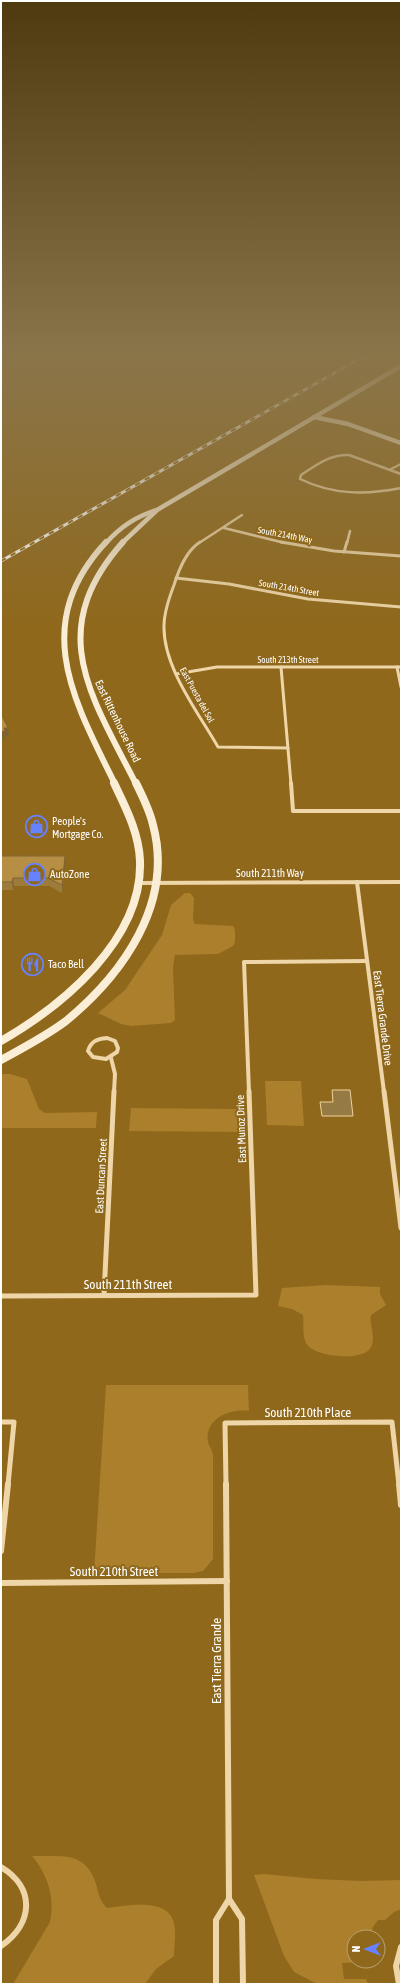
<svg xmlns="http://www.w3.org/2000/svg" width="402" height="1985" viewBox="0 0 402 1985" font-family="'Asap Condensed',sans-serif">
  <rect width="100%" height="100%" fill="#8f681b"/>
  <!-- green -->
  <g fill="#ab7f2b">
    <polygon points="185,893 190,893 194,898 193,920 195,924 233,926 235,930 235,942 233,946 218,954 175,955 173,967 175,1020 171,1023 131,1026 121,1024 98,1013 125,990 162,935 171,905"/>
    <polygon points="1,1074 10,1074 27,1079 39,1109 45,1113 97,1112 96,1128 1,1128"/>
    <polygon points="265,1081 301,1081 304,1126 267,1125"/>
    <polygon points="131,1108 238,1109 239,1132 129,1131"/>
    <path d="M 326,1285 L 380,1287 L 380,1294 L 386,1305 L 371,1315 C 369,1325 378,1341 369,1350 C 358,1361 313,1357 306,1343 C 302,1335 304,1324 303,1315 L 292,1309 L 278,1306 L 282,1288 Z"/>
    <path d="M 106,1385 L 248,1385 L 249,1411 C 230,1408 204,1419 208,1442 C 209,1446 212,1450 213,1454 L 213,1559 L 203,1571 L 194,1573 L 94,1573 Z"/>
    <path d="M 32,1856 C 59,1857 84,1850 95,1881 C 99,1892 98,1899 107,1908 C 124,1906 160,1899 171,1916 C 178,1926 174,1945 174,1956 L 156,1969 L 145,1984 L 13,1984 L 50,1922 C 55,1898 48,1875 32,1856 Z"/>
    <polygon points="264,1874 316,1879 361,1881 401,1880 401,1909 394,1912 385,1920 378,1920 373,1927 370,1937 354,1937 354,1961 365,1962 342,1963 344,1979 366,1979 368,1984 317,1984 294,1972 284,1956 254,1875"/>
  </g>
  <!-- water -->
  <polygon fill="#967a43" stroke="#f0d19c" points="332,1090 350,1090 353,1116 322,1116 320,1102 333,1102"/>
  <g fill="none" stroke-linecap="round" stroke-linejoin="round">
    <!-- street-far4 -->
    <g stroke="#eed6a9" stroke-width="2.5">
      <polyline points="391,469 401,464"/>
      <path d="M 401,474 L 349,455 C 330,454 316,465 301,475 L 300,479 C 333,495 366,495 401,488"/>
      <polyline points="224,528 285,543"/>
      <polyline points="199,543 242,515"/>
      <polyline points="347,543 350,531"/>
    </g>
    <!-- street-far3 -->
    <g stroke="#eed6a9" stroke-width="3">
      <path d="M 200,542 C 186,551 179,569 174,585 C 169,598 164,612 164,626 C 163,667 198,712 218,747 L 288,748"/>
      <polyline points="281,542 334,551 401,556"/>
      <polyline points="344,552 347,542"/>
      <polyline points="176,578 229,584 308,599 401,607"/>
      <polyline points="281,667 291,784"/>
      <polyline points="397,667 401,687"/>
      <polyline points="176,674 217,667 401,667"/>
    </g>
    <!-- street-far2 -->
    <g stroke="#eed6a9" stroke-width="4">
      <polyline points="291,783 293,811 401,811"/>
      <polyline points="357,882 384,1092"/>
      <polyline points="139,883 401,882"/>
      <path d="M 107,1038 L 115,1041 L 118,1048 L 117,1052 L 106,1059 L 93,1057 L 88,1051 C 91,1041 97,1039 107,1038 Z"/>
      <polyline points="111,1058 115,1074 114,1092"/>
      <polyline points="249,1092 244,962 367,961"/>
    </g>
    <!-- street-far1 -->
    <g stroke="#eed6a9" stroke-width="5">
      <polyline points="384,1091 401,1228"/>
      <polyline points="104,1295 114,1091"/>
      <polyline points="1,1296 256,1295 249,1091"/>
      <polyline points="1,1422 14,1422 8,1485"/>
      <polyline points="226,1485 225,1423 392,1422 399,1485"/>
    </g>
    <!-- street -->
    <g stroke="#eed6a9" stroke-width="6">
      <polyline points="399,1484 401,1505"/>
      <polyline points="1,1551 8,1484"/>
      <polyline points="1,1583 227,1581"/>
      <path d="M 1,1867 C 36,1888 33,1924 1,1946"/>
      <polyline points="229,1899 242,1919 243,1984"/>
      <polyline points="216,1984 216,1920 229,1899 226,1484"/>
      <polyline points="399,1984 396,1966 401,1947"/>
    </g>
    <!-- secondary-far2 -->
    <g stroke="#faeed6" stroke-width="4.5">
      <polyline points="314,417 348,424 401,443"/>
      <path d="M 106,543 C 120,527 136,516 157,510 L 401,366"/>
      <polyline points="122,543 156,511"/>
    </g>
    <!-- secondary-far1 -->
    <g stroke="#faeed6" stroke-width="6">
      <path d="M 106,542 C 30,624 73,699 115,784"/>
      <path d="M 123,542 C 44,631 91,695 136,784"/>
    </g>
    <!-- secondary -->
    <g stroke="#faeed6" stroke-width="8">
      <path d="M 1,1041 C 62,1006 143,940 140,861 C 139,833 126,808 114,783"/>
      <path d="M 1,1060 C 23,1048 46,1036 66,1021 C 123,974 174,903 153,825 C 150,811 143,797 136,783"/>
    </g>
    <defs>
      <polyline id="rail" points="1,561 370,353"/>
    </defs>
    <!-- rail casing -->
    <use href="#rail" stroke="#fff" stroke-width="3"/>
    <!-- rail -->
    <use href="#rail" stroke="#8f681b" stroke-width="2" stroke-dasharray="5.5" stroke-linecap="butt"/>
  </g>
  <!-- wall -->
  <polygon fill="#9d7b3a" points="1,856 66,864 62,893 49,886 14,886 13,890 1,890"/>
  <!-- shaded-wall -->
  <g fill="#806430">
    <polygon points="4,728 8,728 9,736 6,736 6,739 1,740 1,732"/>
    <polygon points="65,856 66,864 62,893 62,885"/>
    <polygon points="13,878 14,886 13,890 12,882"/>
  </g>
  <!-- building -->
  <g fill="#b78f44" stroke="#806430">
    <polygon points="1,714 8,728 4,728 5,731 1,732"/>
    <polygon points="1,856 65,856 62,885 48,878 13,878 12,882 1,882"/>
  </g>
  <!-- sky -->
  <linearGradient id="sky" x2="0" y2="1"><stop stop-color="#4f390f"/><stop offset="0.56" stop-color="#8a754a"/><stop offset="1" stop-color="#8a754a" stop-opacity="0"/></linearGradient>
  <rect width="402" height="631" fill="url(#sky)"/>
  <!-- icons -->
  <defs>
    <symbol id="shop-ring" viewBox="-11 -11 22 22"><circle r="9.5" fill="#8f681b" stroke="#6682ff" stroke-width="1.5"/><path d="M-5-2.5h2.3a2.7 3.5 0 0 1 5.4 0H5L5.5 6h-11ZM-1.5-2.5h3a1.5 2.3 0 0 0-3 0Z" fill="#6682ff"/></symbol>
    <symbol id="restaurant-ring" viewBox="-11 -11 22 22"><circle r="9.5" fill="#8f681b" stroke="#6682ff" stroke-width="1.5"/><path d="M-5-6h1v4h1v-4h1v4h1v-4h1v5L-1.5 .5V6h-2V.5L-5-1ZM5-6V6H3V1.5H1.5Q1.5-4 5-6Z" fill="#6682ff"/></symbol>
  </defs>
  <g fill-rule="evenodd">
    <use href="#shop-ring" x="24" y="814" width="25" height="25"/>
    <use href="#shop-ring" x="22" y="862" width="25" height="25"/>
    <use href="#restaurant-ring" x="20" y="952" width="25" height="25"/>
  </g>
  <g text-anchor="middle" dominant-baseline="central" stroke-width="4" stroke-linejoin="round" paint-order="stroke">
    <!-- far-street labels -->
    <g font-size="9" fill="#fff" stroke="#8f681b">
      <text transform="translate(285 535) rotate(11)">South 214th Way</text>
      <text transform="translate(289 588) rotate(10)">South 214th Street</text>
      <text x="288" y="660">South 213th Street</text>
      <text transform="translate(197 695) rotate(61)">East Puesta del Sol</text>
    </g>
    <!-- street labels -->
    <g font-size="11" fill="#fff" stroke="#8f681b">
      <text transform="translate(118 721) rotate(64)">East Rittenhouse Road</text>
      <text x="270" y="873">South 211th Way</text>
      <text transform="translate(383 1018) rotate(83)">East Tierra Grande Drive</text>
      <text transform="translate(241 1129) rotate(-92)">East Munoz Drive</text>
      <text transform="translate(101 1176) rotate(-87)">East Duncan Street</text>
    </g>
    <!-- poi labels -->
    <g font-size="11" fill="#fff" stroke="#8f681b" text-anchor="start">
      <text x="52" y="821">People's<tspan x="52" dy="13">Mortgage Co.</tspan></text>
      <text x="50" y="874">AutoZone</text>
      <text x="48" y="964">Taco Bell</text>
    </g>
    <!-- near-street labels -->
    <g font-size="13" fill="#fff" stroke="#8f681b">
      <text x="128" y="1284">South 211th Street</text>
      <text x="308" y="1412">South 210th Place</text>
      <text x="114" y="1571">South 210th Street</text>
      <text transform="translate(216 1661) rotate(-90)">East Tierra Grande</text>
    </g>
  </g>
  <!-- border -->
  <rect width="402" height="1985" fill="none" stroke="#ffffff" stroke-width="4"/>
  <!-- north arrow -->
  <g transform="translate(366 1949) rotate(270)"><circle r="19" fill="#8f681b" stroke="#bca476"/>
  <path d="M0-3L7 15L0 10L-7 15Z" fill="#6682ff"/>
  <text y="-6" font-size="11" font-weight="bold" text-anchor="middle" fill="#ffffff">N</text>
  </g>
</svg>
